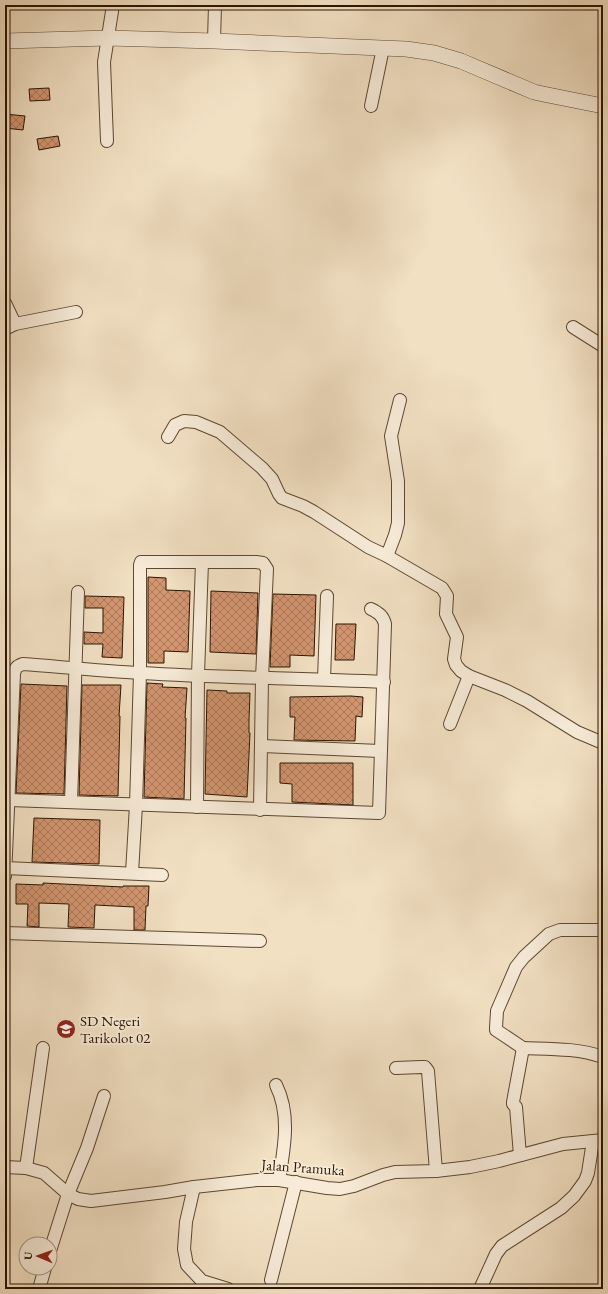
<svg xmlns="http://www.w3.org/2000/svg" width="608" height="1294" viewBox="0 0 608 1294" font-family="'EB Garamond',serif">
  <defs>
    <pattern id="building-cross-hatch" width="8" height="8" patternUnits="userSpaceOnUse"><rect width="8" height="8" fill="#d2956f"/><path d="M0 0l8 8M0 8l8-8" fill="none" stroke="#ab7859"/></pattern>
  </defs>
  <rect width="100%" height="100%" fill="#f2e0c3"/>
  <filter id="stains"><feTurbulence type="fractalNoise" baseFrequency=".005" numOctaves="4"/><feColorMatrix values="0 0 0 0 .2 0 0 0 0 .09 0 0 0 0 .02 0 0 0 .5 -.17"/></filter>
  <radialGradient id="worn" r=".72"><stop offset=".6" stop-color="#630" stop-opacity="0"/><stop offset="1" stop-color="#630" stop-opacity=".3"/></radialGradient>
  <!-- building -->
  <g fill="url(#building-cross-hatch)" stroke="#2b1400">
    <polygon points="49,88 50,100 30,101 29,89"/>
    <polygon points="5,114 25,116 23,130 5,128"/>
    <polygon points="58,136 60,146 39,150 37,139"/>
    <polygon points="148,577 166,578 166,590 190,591 188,652 164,651 164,663 148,663"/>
    <polygon points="211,591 258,593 256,654 210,652"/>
    <polygon points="273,594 316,595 314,656 290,655 290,667 270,667"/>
    <polygon points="85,596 124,597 122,658 102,657 103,644 84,644 84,632 103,633 103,608 85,608"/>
    <polygon points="336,624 356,624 354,660 335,660"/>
    <polygon points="147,683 163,684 162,687 187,688 185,718 186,718 184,799 144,797"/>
    <polygon points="21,684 67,686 64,794 16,793"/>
    <polygon points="82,685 121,685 119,716 120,716 118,796 79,795"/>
    <polygon points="207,690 227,691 227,693 250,693 249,720 249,733 250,733 247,797 205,794"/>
    <polygon points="351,696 363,697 362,717 356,716 355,741 294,740 295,717 290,717 290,697"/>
    <polygon points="280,763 353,763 353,805 292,802 292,784 280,783"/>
    <polygon points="34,818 100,820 99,864 32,862"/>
    <polygon points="43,883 123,887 123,886 149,886 148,906 146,906 145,930 134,930 134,907 95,905 94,928 68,927 69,904 39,903 39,927 27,926 28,904 16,904 16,884 43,885"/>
  </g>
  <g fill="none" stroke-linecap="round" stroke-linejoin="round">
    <defs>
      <g id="minor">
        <polyline points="214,41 215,5"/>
        <polyline points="371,106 383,48"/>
        <polyline points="107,141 104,62 113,5"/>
        <polyline points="5,303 15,324"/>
        <polyline points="573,327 603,346"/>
        <polyline points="5,329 15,324 76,312"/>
        <polyline points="168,437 175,425 184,421 196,422 220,432 262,468 272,479 279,494 282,498 303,506 314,512 368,547 387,556 442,588 447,596 446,614 457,637 454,659 456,665 461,671 469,676 505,690 527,701 577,732 603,743"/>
        <polyline points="387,556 395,535 398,523 398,481 391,436 400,400"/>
        <polyline points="324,679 327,596"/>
        <polyline points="450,724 469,676"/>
        <polyline points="262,746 380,751"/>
        <path d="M 9,800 L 379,813 L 385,624 C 383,616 379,613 371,609"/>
        <polyline points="71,802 78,592"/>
        <polyline points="197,807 198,675 202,562"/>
        <polyline points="5,868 162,875"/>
        <polyline points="132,873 136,805 140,673 140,565 141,562 256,562 263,563 267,569 262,678 260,810"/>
        <path d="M 5,876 L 14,674 C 15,668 17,666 23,664 C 62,667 102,671 141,673 C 222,678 303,678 384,682"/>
        <polyline points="5,933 260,941"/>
        <polyline points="523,1048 496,1030 496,1028 497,1011 516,967 524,957 549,934 560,930 603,930"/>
        <path d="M 523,1048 C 550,1049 577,1048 603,1057"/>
        <polyline points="396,1068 421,1067 425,1067 428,1071 436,1171"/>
        <path d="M 276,1085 C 291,1115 284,1148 279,1180"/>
        <polyline points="520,1155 516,1107 513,1104 513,1102 523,1048"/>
        <polyline points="5,1167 26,1168 44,1173 68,1194 78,1199 91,1201 165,1192 194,1187 257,1180 279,1180 327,1188 340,1189 354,1186 383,1175 395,1172 436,1171 470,1167 499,1161 563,1144 603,1140"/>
        <polyline points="26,1168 43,1048"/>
        <polyline points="194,1187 186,1222 184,1249 187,1265 202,1281 228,1289"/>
        <polyline points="50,1251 68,1194 87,1148 104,1096"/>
        <polyline points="271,1280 296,1182"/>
        <polyline points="39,1289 45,1268"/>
        <polyline points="480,1289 496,1254 502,1246 561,1208 574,1196 585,1181 588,1173 593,1141"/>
      </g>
      <polyline id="tertiary" points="5,41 108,38 214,41 406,49 434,53 461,61 534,92 548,95 603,106"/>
    </defs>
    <!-- minor casing -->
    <use href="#minor" stroke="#5d4731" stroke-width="14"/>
    <!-- tertiary casing -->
    <use href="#tertiary" stroke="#5d4731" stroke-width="16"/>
    <!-- minor -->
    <use href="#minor" stroke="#f7ebd8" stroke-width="12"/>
    <!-- tertiary -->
    <use href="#tertiary" stroke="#f7ebd8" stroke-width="15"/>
  </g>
  <!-- icons -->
  <defs>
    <symbol id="school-disc" viewBox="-11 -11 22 22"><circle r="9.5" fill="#8f2418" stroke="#f7ebd8"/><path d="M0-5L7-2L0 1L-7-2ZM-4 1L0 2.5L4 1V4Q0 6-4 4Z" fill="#fff"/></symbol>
  </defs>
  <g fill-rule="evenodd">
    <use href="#school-disc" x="55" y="1018" width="22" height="22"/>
  </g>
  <g text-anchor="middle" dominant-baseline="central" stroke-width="3.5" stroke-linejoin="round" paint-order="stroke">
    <!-- poi labels -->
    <g font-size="15" fill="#2b1400" stroke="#f7ebd8" text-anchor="start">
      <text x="80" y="1020">SD Negeri<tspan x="80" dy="17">Tarikolot 02</tspan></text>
    </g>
    <!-- street labels -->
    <g font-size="15" fill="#2b1400" stroke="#f7ebd8">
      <text transform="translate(303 1167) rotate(4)">Jalan Pramuka</text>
    </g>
  </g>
  <!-- margin -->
  <rect width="608" height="1294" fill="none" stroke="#f2e0c3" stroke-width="20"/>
  <rect x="6" y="6" width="596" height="1282" fill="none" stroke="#2b1400" stroke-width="2"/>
  <rect x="10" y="10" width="588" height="1274" fill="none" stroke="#2b1400"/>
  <!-- north arrow -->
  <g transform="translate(38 1256) rotate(272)"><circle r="19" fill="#f7ebd8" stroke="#a59582"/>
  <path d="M0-3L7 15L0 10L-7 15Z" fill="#8f2418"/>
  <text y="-6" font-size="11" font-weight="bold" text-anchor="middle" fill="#2b1400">U</text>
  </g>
  <rect width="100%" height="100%" filter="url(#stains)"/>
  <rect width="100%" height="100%" fill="url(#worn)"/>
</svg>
